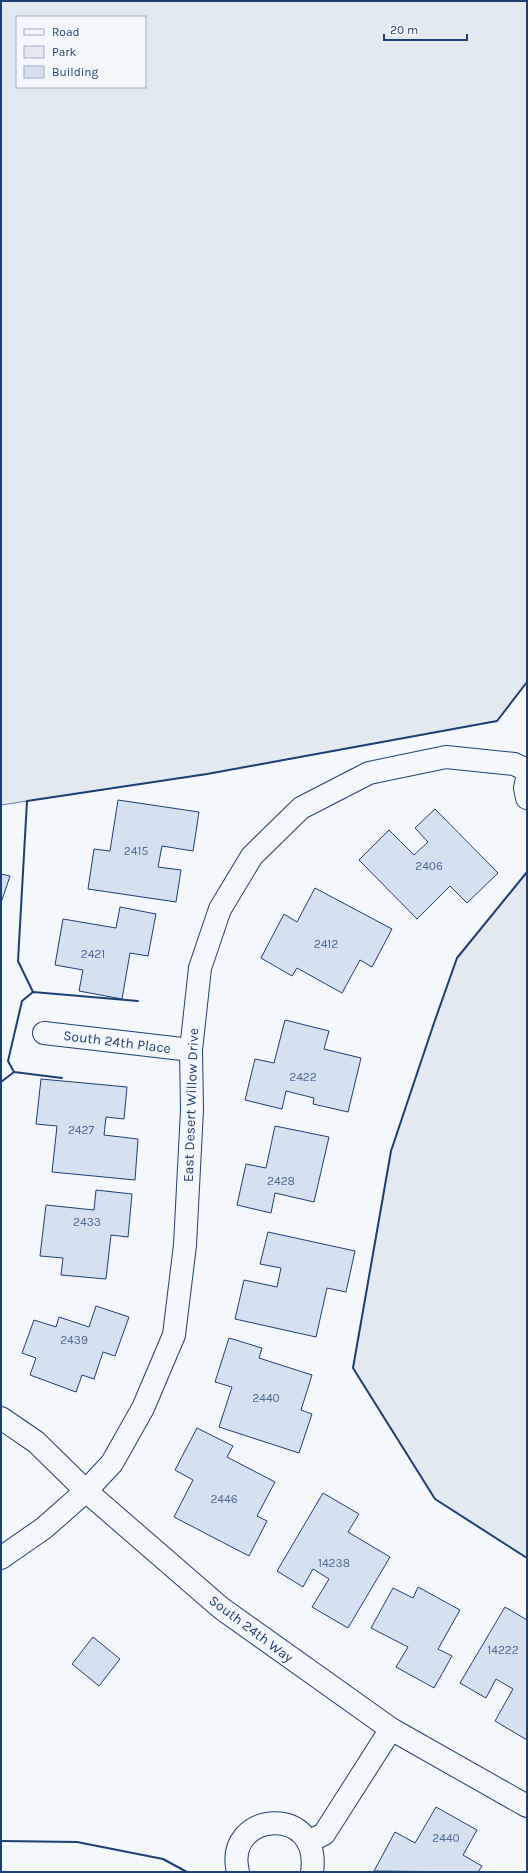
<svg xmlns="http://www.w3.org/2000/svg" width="528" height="1873" viewBox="0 0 528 1873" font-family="Karla,sans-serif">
  <rect width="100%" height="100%" fill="#f4f7fb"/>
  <!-- green -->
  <g fill="#e3e9f0" stroke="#687fa3" fill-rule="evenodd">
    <path d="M 1,1 L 527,1 L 527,682 L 497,721 L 207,774 L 1,805 ZM 17,17 L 145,17 L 145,87 L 17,87 Z"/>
    <polygon points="527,872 527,1558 435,1499 353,1368 391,1151 434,1023 457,958"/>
  </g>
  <!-- building -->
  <g fill="#d5e0f0" stroke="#1d3f73">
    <polygon points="118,800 199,812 193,851 162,846 158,867 181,870 176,902 88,889 94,849 110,851"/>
    <polygon points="435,809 498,873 467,903 450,886 417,919 359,860 389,830 414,855 428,842 415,828"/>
    <polygon points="1,874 10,876 1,903"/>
    <polygon points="315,888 392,929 372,967 360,960 342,993 297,968 292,976 261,958 284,914 297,922"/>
    <polygon points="120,907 156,914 148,956 130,953 122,999 79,991 83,970 55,965 63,919 116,928"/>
    <polygon points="285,1020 329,1031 324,1049 361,1058 348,1112 313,1104 314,1098 286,1091 282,1109 245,1100 255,1059 274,1063"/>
    <polygon points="41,1079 127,1087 124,1119 106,1117 104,1135 138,1139 135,1180 52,1172 57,1126 36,1124"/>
    <polygon points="275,1126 329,1137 314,1202 275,1193 271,1213 237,1205 246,1164 266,1168"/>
    <polygon points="96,1190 132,1194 128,1237 111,1235 106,1279 61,1275 63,1258 40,1256 46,1205 94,1210"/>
    <polygon points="268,1232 355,1251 346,1292 327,1288 316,1337 235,1319 244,1280 277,1287 281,1268 260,1264"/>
    <polygon points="96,1306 129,1317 115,1356 103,1352 94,1379 82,1375 76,1392 30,1375 36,1358 22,1353 34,1320 56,1327 59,1317 89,1327"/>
    <polygon points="229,1338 262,1348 259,1358 312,1375 301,1410 312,1414 299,1453 219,1427 232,1387 215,1382"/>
    <polygon points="197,1428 233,1446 227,1457 275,1482 257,1516 267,1521 249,1556 174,1517 193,1480 175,1470"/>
    <polygon points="323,1493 359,1514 348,1532 390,1557 348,1628 312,1607 329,1579 313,1569 303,1587 277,1571"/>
    <polygon points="418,1587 460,1610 438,1649 452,1656 434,1688 396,1667 408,1647 371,1628 393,1588 413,1598"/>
    <polygon points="505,1607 527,1620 527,1740 495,1721 513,1689 496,1679 486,1698 460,1683"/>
    <polygon points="93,1637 120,1659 99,1686 72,1664"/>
    <polygon points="436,1807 477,1830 463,1855 482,1866 478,1872 374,1871 395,1832 415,1843"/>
  </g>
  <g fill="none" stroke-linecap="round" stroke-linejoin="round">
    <defs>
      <g id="street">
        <polyline points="527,778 525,788 527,798"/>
        <polyline points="44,1033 191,1050"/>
        <polyline points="1,1418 36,1442 86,1491 221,1608 391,1729 527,1806"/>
        <polyline points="1,1558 44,1528 86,1491 112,1463 143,1408 174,1335 185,1245 192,1110 191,1050 200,968 220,909 252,856 301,808 369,773 446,757 514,764 527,770"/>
        <polyline points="308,1842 324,1834 391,1729"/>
        <path d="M 238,1872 C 223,1811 322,1803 312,1872"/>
      </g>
    </defs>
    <!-- street casing -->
    <use href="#street" stroke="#1d3f73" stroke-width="24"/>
    <!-- street -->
    <use href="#street" stroke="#f4f7fb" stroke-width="22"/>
    <!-- wall -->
    <g stroke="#1d3f73" stroke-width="2">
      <polyline points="527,872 457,958 434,1023 391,1151 353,1368 435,1499 527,1558"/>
      <polyline points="33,992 18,961 27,801 207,774 497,721 527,682"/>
      <polyline points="62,1078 14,1072 8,1061 22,1001 33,992 138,1001"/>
      <polyline points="1,1082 14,1072"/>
      <polyline points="1,1841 77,1842 163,1859 187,1872"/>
    </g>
  </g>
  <g text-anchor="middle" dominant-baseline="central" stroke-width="3" stroke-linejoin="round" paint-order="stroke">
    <!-- number labels -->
    <g font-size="12" fill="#4b6792">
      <text x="136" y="851">2415</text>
      <text x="429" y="866">2406</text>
      <text x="326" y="944">2412</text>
      <text x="93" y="954">2421</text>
      <text x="303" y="1077">2422</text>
      <text x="81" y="1130">2427</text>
      <text x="281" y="1181">2428</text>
      <text x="87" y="1222">2433</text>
      <text x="74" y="1340">2439</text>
      <text x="266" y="1398">2440</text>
      <text x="224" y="1499">2446</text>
      <text x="334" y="1563">14238</text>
      <text x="503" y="1650">14222</text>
      <text x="446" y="1838">2440</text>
    </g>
    <!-- street labels -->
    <g font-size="14" fill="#1d3f73" stroke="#f4f7fb">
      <text transform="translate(117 1042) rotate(7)">South 24th Place</text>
      <text transform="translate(191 1105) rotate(-88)">East Desert Willow Drive</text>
      <text transform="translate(251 1629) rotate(37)">South 24th Way</text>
    </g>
  </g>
  <!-- border -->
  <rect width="528" height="1873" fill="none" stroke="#1d3f73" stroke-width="4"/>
  <!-- legend -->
  <rect x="16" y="16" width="130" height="72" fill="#f4f7fb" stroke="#9eadc5"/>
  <rect x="24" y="29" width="20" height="6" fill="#f4f7fb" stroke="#9eadc5"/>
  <text x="52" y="36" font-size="12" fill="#1d3f73">Road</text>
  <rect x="24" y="46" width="20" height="12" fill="#e3e9f0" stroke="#9eadc5"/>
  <text x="52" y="56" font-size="12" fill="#1d3f73">Park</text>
  <rect x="24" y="66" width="20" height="12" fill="#d5e0f0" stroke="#9eadc5"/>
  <text x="52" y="76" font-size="12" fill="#1d3f73">Building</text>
  <!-- scale -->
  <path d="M384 34v6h83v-6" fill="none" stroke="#1d3f73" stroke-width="2"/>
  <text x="390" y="34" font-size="12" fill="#1d3f73" stroke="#f4f7fb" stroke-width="3" paint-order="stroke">20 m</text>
</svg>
